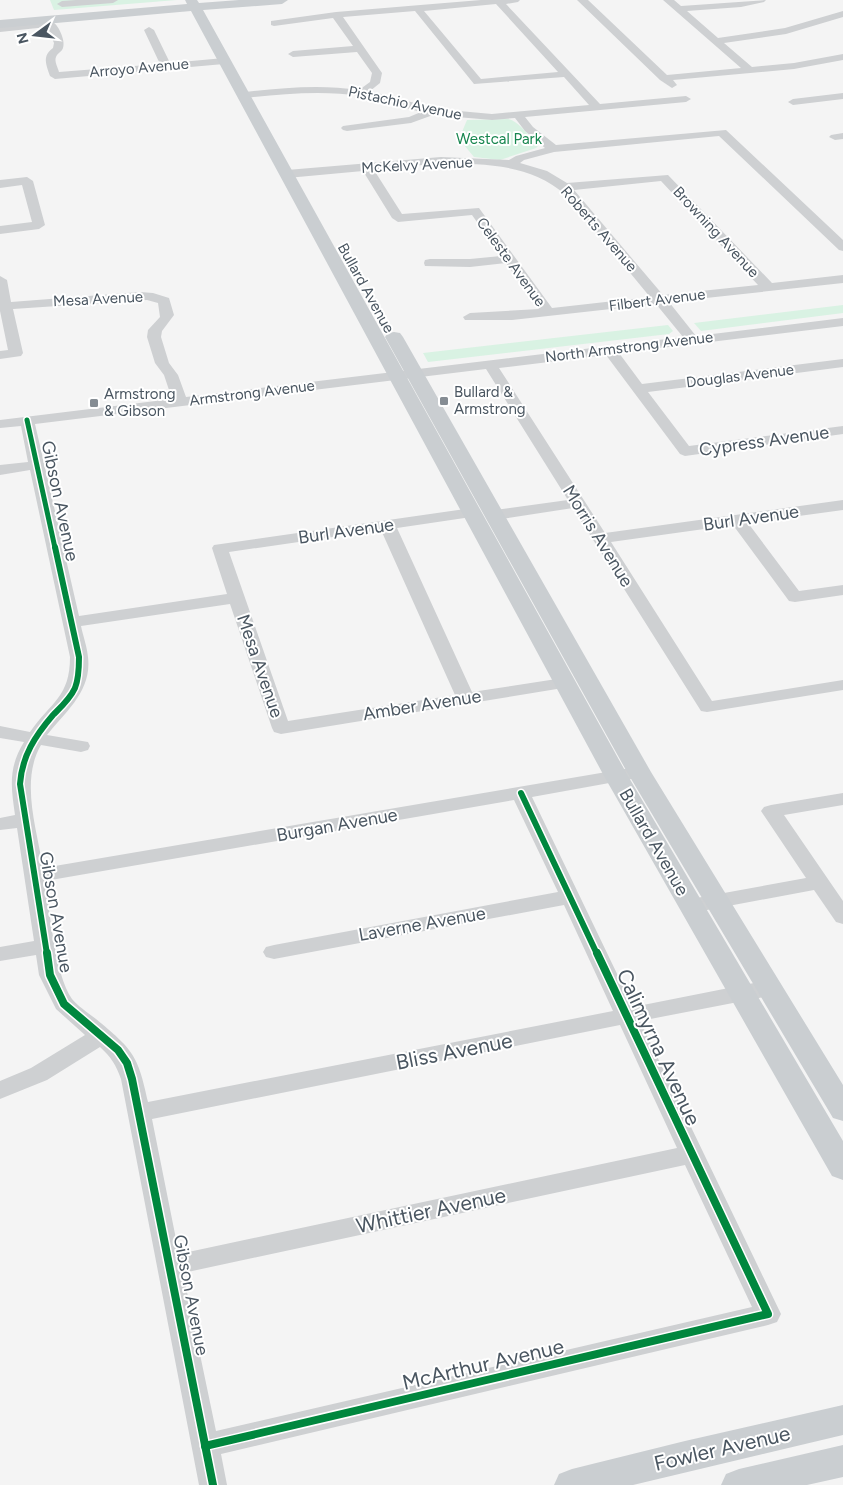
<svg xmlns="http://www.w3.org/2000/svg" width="843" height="1485" viewBox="0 0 843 1485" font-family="Figtree,sans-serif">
  <rect width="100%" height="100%" fill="#f4f4f4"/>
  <!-- green -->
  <g fill="#d9f2e3">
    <polygon points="50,0 177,0 54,10"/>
    <path d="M 508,119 C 519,121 529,137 539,145 L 536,148 L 500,160 L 474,157 L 459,139 L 467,120 Z"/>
    <polygon points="843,305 843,313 701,331 694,323"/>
    <polygon points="668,325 673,331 669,334 428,362 423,353"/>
  </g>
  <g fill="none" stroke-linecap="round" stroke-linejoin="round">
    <!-- minor -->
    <g fill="#ced0d2" fill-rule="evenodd">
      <polygon points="76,0 118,0 113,3 62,7 57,4 62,1"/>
      <path d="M 481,0 L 520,0 L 518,2 L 506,4 L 600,104 L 686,96 L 691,99 L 686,102 L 525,117 L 533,127 L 556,145 L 726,130 L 843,240 L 843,251 L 839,250 L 719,136 L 554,152 L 524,160 L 520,163 L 547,171 L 567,183 L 668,175 L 772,283 L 843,275 L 843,283 L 669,302 L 696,336 L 843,318 L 843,326 L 619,353 L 642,384 L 843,359 L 843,367 L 648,392 L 689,446 L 843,426 L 843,434 L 685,456 L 680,454 L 606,355 L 499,368 L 605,533 L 843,500 L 843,510 L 748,523 L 799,591 L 843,585 L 843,595 L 795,602 L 789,601 L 733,525 L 611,542 L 712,701 L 843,680 L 843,690 L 707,712 L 701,711 L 573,508 L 495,520 L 489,518 L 487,515 L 489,512 L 495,510 L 568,500 L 486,369 L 35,424 L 79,616 L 227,594 L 212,548 L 214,545 L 472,508 L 478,510 L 480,513 L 478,516 L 397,528 L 472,692 L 563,678 L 569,679 L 572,683 L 569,687 L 563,688 L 281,734 L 274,732 L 272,728 L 230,604 L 81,626 C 83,636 87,646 88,657 C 92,691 66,711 47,735 L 88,742 L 90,746 L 88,750 L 81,752 L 41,745 C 20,781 37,829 43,868 L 630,768 L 637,770 L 640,774 L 637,778 L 532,797 L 633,1007 L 769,980 L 777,983 L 780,988 L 777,993 L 769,996 L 640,1021 L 781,1314 L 777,1322 L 768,1325 L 221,1454 L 227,1485 L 199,1485 L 121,1079 C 116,1065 111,1057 100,1047 L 47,1080 L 0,1099 L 0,1081 L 31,1068 L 85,1035 L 56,1009 L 39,975 L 36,955 L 0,961 L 0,947 L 34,941 L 17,828 L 0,830 L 0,818 L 15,815 C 11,787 8,768 24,742 L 0,738 L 0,726 L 30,732 C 51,702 70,697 70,657 L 30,470 L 0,475 L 0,465 L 28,462 L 21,426 L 0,428 L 0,420 L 172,399 L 164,375 L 155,363 L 147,337 L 148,330 L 160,317 L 158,303 L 147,300 L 13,309 L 23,353 L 21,356 L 0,359 L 0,351 L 8,350 L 0,311 L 0,276 L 7,280 L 11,302 L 140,292 L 153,293 L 169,298 L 174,315 L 162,331 L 161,337 L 169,363 L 178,375 L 186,397 L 683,337 L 656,304 L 512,320 L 465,320 L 463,317 L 470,313 L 539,309 L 506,263 L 470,267 L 425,266 L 424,263 L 425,260 L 430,259 L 470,259 L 501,256 L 472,215 L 398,222 L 392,218 L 363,171 L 287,178 L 281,174 L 287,170 L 441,157 L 509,160 L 516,156 L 545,148 L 525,131 L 515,118 L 492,120 L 433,115 L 411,123 L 347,131 L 343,130 L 341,128 L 343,126 L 409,117 L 421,112 C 401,107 382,100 362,96 C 322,90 282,94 243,98 L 238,95 L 243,92 C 282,88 320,84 359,90 L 370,82 L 372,73 L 357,52 L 293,57 L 288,54 L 293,51 L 353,46 L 333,18 L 274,26 L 271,25 L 271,21 L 336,12 ZM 496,4 L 558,72 L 481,79 L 424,11 ZM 415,11 L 474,84 L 564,77 L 589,105 L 492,114 L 437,109 L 370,91 L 380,83 L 382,73 L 343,17 ZM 441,163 C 486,164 530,164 566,195 L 650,297 L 552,308 L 479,208 L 402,214 L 374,170 ZM 661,181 L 758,285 L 663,295 L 574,190 ZM 381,530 L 455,695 L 288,721 L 229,552 ZM 514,800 L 558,892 L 274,945 L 266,947 L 263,952 L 266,957 L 274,959 L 564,905 L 613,1011 L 148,1102 C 138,1054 132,1049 96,1019 C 88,1013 78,1006 72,999 C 55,975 50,912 45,881 ZM 620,1025 L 677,1148 L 179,1254 L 152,1119 ZM 685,1165 L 752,1307 L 216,1431 L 183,1273 Z"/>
      <polygon points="577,0 588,0 667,75 741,68 663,0 674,0 681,6 766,0 764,2 741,7 687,11 718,38 785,28 843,11 843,17 786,34 724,43 752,67 794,63 843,54 843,60 794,69 673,80 677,85 672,88 660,80"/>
      <path d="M 51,21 C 58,23 66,41 63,48 C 62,52 57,53 56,57 C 54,61 58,68 59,72 L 160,64 L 144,30 L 149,27 L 154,30 L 170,63 L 224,58 L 229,61 L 224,64 L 55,79 L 50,76 C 46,64 42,56 53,48 L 54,43 L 47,27 L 0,32 L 0,26 Z"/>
      <polygon points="843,93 843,99 793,105 788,102 793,99"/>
      <polygon points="843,133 843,139 835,140 829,137 831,135"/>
      <polygon points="27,177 33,181 45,225 39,229 0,234 0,226 32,222 22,185 0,188 0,180"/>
      <polygon points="843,793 843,805 784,815 843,901 843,924 836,922 814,890 691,913 684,911 681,906 684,901 691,899 806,878 761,811 764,807 771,805"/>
    </g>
    <!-- major -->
    <g fill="#caced1" fill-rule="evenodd">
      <polygon points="185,0 197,0 199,3 239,0 288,0 282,4 203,10 628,776 843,1141 843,1180 832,1176 604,776 191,11 0,28 0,20 187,4"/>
      <polygon points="394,332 400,333 403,337 651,772 843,1085 843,1121 833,1118 627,772 385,337 388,333"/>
      <polygon points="843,1405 843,1435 633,1485 554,1485 559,1474 572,1469 685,1441"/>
      <polygon points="843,1445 843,1477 807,1485 721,1485 726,1474 739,1469"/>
    </g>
    <defs>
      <polyline id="cycleway-far2" points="27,420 55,548"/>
      <g id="cycleway-far1">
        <polyline points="521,793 597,954"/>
        <path d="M 47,954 L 20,784 C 22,756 35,736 53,715 C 61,707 70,699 75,688 C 79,678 79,667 79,657 L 55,547"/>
      </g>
      <g id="cycleway">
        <polyline points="47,953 50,975 64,1004 118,1050 127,1063 132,1079 213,1485"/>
        <polyline points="205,1446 768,1314 597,953"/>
      </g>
    </defs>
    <!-- cycleway-far2 casing -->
    <use href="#cycleway-far2" stroke="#fff" stroke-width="8"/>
    <!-- cycleway-far1 casing -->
    <use href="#cycleway-far1" stroke="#fff" stroke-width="9"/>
    <!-- cycleway casing -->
    <use href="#cycleway" stroke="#fff" stroke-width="11"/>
    <!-- cycleway-far2 -->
    <use href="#cycleway-far2" stroke="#00873e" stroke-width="5"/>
    <!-- cycleway-far1 -->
    <use href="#cycleway-far1" stroke="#00873e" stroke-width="6"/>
    <!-- cycleway -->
    <use href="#cycleway" stroke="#00873e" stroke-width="8"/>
  </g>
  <!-- markers -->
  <g fill="#868d94" stroke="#fff" stroke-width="2">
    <rect x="439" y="396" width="10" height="10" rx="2.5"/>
    <rect x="89" y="398" width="10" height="10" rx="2.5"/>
  </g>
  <g text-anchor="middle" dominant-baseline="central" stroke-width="4" stroke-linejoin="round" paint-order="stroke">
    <!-- far-street labels -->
    <g font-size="15" fill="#4a5661" stroke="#fff">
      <text transform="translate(139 68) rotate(-5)">Arroyo Avenue</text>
      <text transform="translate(405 103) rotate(12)">Pistachio Avenue</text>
      <text transform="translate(417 165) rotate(-3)">McKelvy Avenue</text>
      <text transform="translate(599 229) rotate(49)">Roberts Avenue</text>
      <text transform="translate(716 232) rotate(47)">Browning Avenue</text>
      <text transform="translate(511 262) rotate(54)">Celeste Avenue</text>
      <text transform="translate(366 288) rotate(61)">Bullard Avenue</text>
      <text transform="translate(98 299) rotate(-3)">Mesa Avenue</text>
      <text transform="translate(657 300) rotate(-7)">Filbert Avenue</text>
      <text transform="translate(629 347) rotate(-7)">North Armstrong Avenue</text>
      <text transform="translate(740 376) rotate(-7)">Douglas Avenue</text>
      <text transform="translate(252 393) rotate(-7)">Armstrong Avenue</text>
    </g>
    <!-- far-park labels -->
    <g font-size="15" fill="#17864f" stroke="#fff">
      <text x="499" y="139">Westcal Park</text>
    </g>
    <!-- far-poi labels -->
    <g font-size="15" fill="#4a5661" stroke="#fff" text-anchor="start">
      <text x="454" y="392">Bullard &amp;<tspan x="454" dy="17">Armstrong</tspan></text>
      <text x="104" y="394">Armstrong<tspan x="104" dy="17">&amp; Gibson</tspan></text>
    </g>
    <!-- street labels -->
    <g font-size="18" fill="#4a5661" stroke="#fff">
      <text transform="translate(764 441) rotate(-8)">Cypress Avenue</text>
      <text transform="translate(60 501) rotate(78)">Gibson Avenue</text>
      <text transform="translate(751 518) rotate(-8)">Burl Avenue</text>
      <text transform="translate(346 531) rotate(-8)">Burl Avenue</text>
      <text transform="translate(598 536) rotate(58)">Morris Avenue</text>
      <text transform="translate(260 666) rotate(71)">Mesa Avenue</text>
      <text transform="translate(422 705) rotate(-9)">Amber Avenue</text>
      <text transform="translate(337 825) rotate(-10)">Burgan Avenue</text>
      <text transform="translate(654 842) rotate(60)">Bullard Avenue</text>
      <text transform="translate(56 912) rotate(80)">Gibson Avenue</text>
      <text transform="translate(422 924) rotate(-10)">Laverne Avenue</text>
      <text transform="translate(191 1295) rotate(79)">Gibson Avenue</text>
    </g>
    <!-- near-street labels -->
    <g font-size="21" fill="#4a5661" stroke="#fff">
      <text transform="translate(659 1047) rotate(65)">Calimyrna Avenue</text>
      <text transform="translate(454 1051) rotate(-11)">Bliss Avenue</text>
      <text transform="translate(431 1210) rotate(-12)">Whittier Avenue</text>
      <text transform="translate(483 1364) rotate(-13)">McArthur Avenue</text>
      <text transform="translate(722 1448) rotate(-13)">Fowler Avenue</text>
    </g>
  </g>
  <!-- north arrow -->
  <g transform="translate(35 35) rotate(255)" stroke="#ffffff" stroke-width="4" paint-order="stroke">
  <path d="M0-4L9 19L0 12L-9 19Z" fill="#4a5661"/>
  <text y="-8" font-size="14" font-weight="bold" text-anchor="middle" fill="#4a5661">N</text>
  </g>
</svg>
